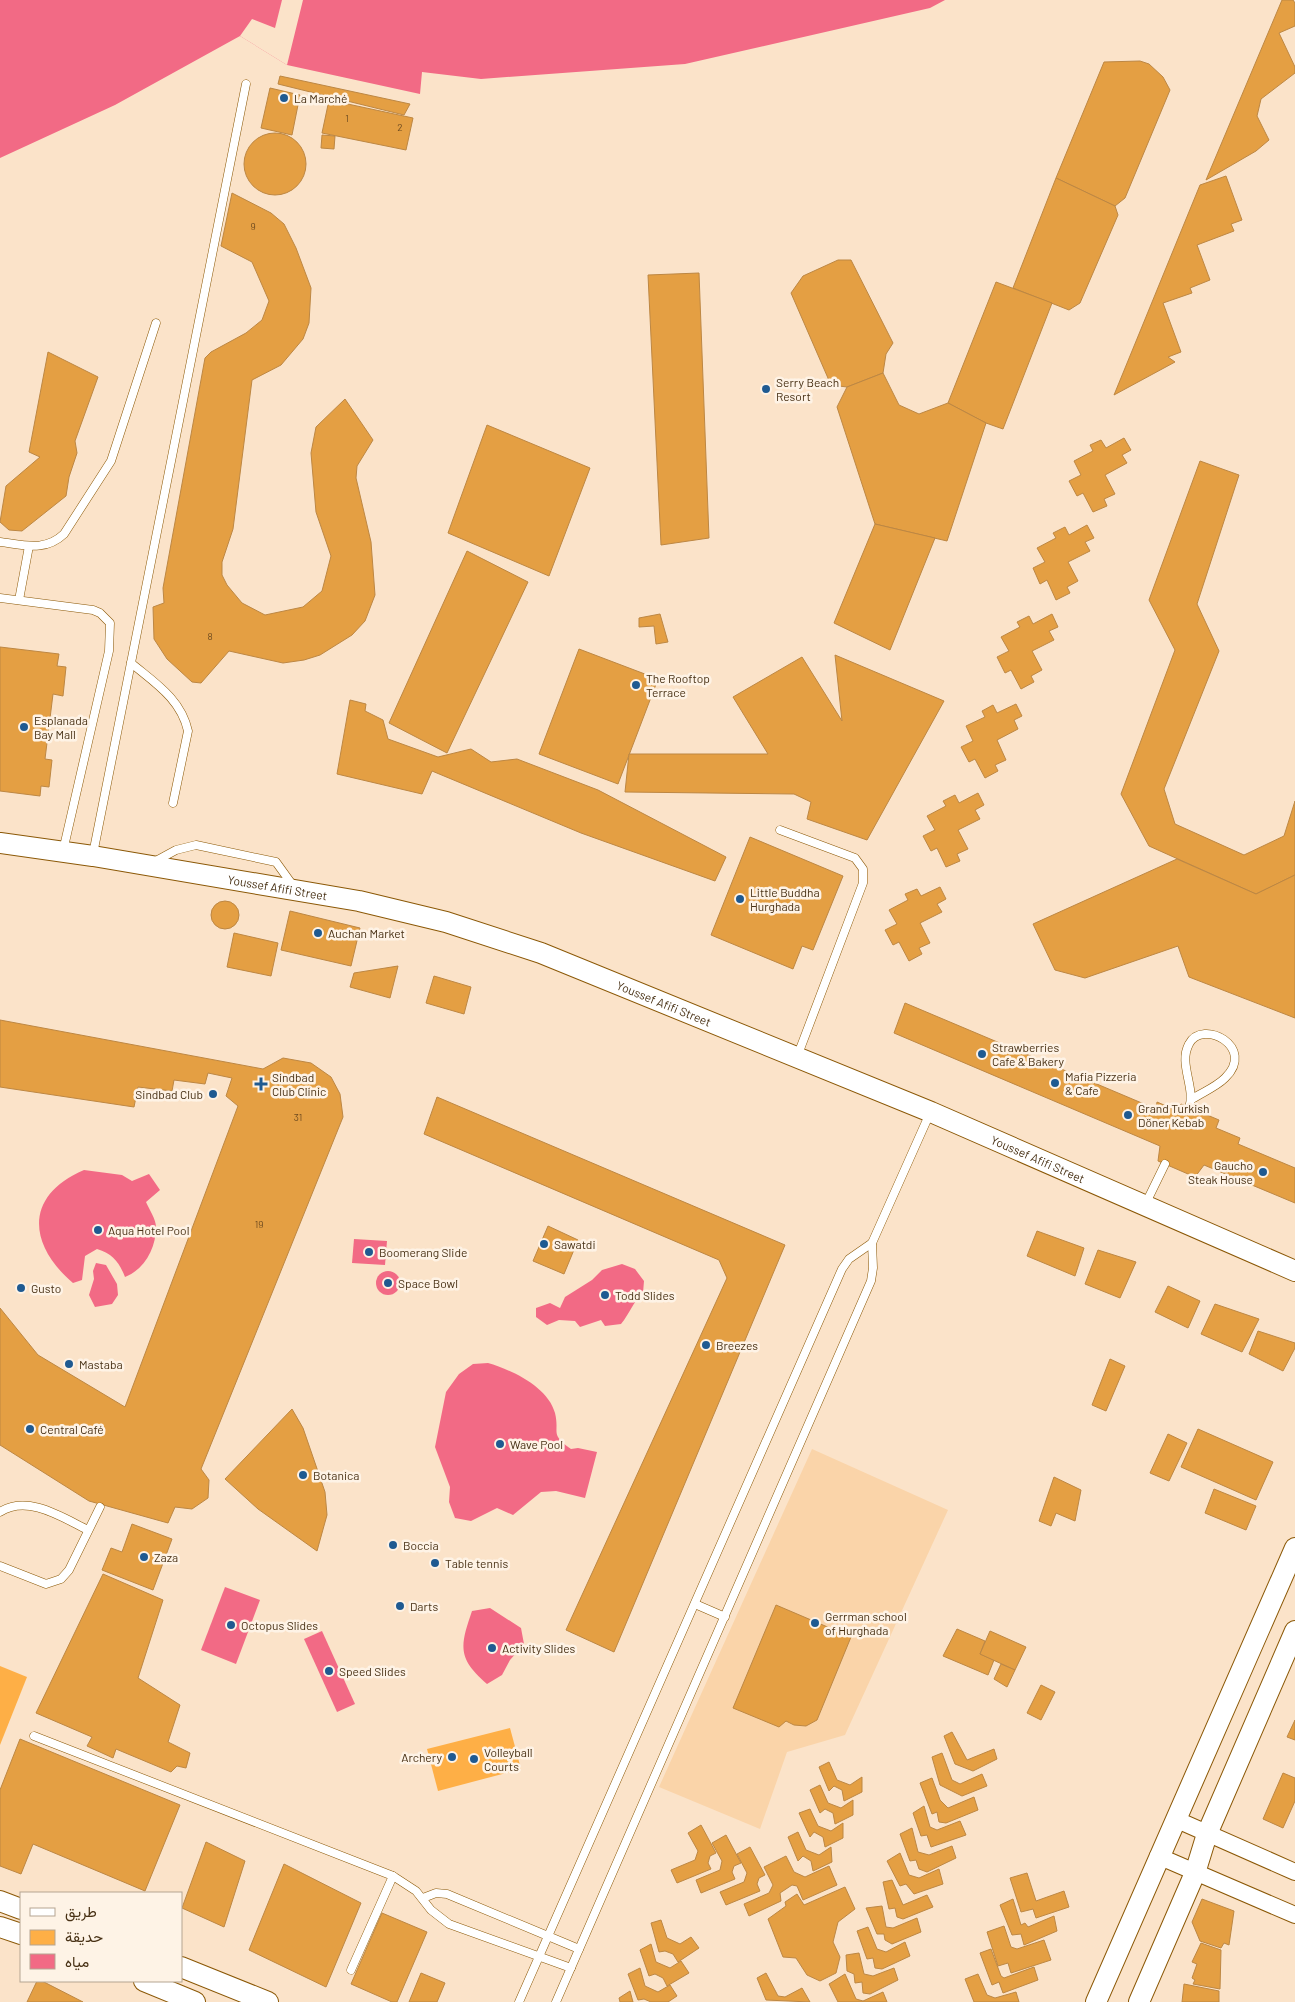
<svg xmlns="http://www.w3.org/2000/svg" width="1295" height="2002" viewBox="0 0 1295 2002" font-family="Barlow,Vazirmatn,sans-serif">
  <rect width="100%" height="100%" fill="#fbe3c9"/>
  <!-- built -->
  <polygon fill="#fad4a9" points="812,1449 948,1510 845,1735 787,1752 760,1829 659,1787"/>
  <!-- green -->
  <g fill="#feaf46">
    <polygon points="0,1666 27,1677 0,1745"/>
    <polygon points="510,1728 521,1769 438,1791 427,1749"/>
  </g>
  <!-- water -->
  <g fill="#f26a85">
    <polygon points="0,0 945,0 930,8 685,64 481,79 422,72 420,94 287,65 240,36 115,105 0,158"/>
    <path d="M 84,1170 L 122,1175 L 132,1181 L 149,1174 L 160,1190 L 146,1202 C 149,1209 156,1219 156,1227 C 156,1248 145,1269 125,1277 C 119,1262 113,1254 97,1249 L 85,1256 L 82,1280 L 73,1283 C 27,1244 25,1195 84,1170 Z"/>
    <polygon points="354,1239 387,1241 385,1265 352,1263"/>
    <polygon points="96,1263 106,1265 117,1284 118,1295 112,1304 95,1307 89,1295 94,1279 93,1271"/>
    <path d="M 622,1264 L 635,1269 L 644,1281 L 643,1293 C 633,1302 630,1313 621,1324 L 605,1326 L 601,1320 L 580,1327 L 575,1321 L 559,1320 L 547,1325 L 536,1317 L 536,1308 L 550,1303 L 560,1308 L 565,1297 L 592,1280 L 602,1270 Z"/>
    <circle cx="388" cy="1283" r="12"/>
    <path d="M 488,1363 C 512,1370 548,1387 555,1413 C 560,1434 549,1433 571,1449 L 578,1448 L 597,1452 L 585,1498 L 556,1491 L 541,1492 L 513,1515 L 497,1508 L 471,1521 L 455,1518 L 449,1502 L 450,1487 L 435,1447 L 446,1392 L 459,1374 L 473,1364 Z"/>
    <polygon points="225,1587 260,1600 236,1664 201,1650"/>
    <path d="M 490,1608 L 521,1628 L 524,1644 L 510,1660 L 502,1675 L 487,1684 C 457,1658 460,1646 472,1611 Z"/>
    <polygon points="322,1631 355,1704 337,1712 304,1639"/>
  </g>
  <!-- pier -->
  <polygon fill="#fbe3c9" points="282,0 303,0 287,65 240,36 252,19 275,28"/>
  <!-- building -->
  <g fill="#e49f43" stroke="#bd8743">
    <polygon points="1282,0 1293,0 1295,3 1295,26 1279,33 1295,67 1295,73 1261,99 1257,116 1269,140 1256,151 1206,180"/>
    <polygon points="1140,61 1149,64 1163,77 1170,90 1125,198 1115,206 1056,178 1104,62"/>
    <polygon points="280,76 410,104 404,115 278,84"/>
    <polygon points="270,88 300,95 292,135 261,128"/>
    <polygon points="329,100 413,118 406,150 322,133"/>
    <circle cx="275" cy="164" r="31"/>
    <polygon points="322,135 335,136 334,149 321,148"/>
    <polygon points="1226,176 1242,220 1231,224 1234,231 1197,245 1210,280 1190,288 1192,293 1163,303 1181,352 1168,357 1175,362 1114,395 1200,185"/>
    <polygon points="1056,178 1115,206 1118,215 1080,303 1069,310 1013,288"/>
    <polygon points="232,193 271,213 284,224 296,248 311,288 309,323 303,339 281,365 252,380 233,529 222,562 222,575 227,585 242,603 265,615 303,607 322,591 331,556 316,512 311,453 316,427 345,399 373,440 357,466 356,478 371,542 375,595 365,621 352,635 320,655 304,660 283,663 229,651 201,683 192,682 167,659 154,639 153,607 164,603 163,588 205,358 211,352 246,333 262,320 269,301 252,262 221,246"/>
    <polygon points="838,260 851,260 893,343 886,354 883,373 847,387 831,385 791,293 803,276"/>
    <polygon points="699,273 709,538 661,545 648,275"/>
    <polygon points="996,282 1052,303 1003,429 986,423 948,403"/>
    <polygon points="48,352 98,377 75,441 77,453 69,477 66,496 22,531 9,530 0,522 6,486 40,457 29,452"/>
    <polygon points="883,373 899,405 919,414 948,403 986,423 947,541 875,524 837,407 847,387"/>
    <polygon points="487,425 590,468 549,576 448,533"/>
    <polygon points="1124,438 1131,450 1122,455 1127,463 1105,475 1115,494 1104,499 1107,506 1093,512 1083,493 1077,496 1069,481 1081,475 1074,461 1093,451 1090,445 1101,440 1106,448"/>
    <polygon points="1200,461 1239,475 1197,604 1219,651 1164,789 1175,824 1244,855 1284,836 1295,801 1295,875 1256,894 1149,846 1121,794 1175,650 1149,600"/>
    <polygon points="875,524 935,538 890,650 834,623"/>
    <polygon points="1087,525 1094,538 1085,542 1090,551 1068,562 1078,581 1067,587 1070,593 1056,600 1047,580 1040,584 1033,568 1045,562 1037,548 1056,538 1053,533 1065,527 1069,535"/>
    <polygon points="467,551 528,582 447,753 389,723"/>
    <polygon points="660,614 668,642 656,644 654,626 639,627 639,618"/>
    <polygon points="1052,614 1058,627 1049,631 1054,640 1032,651 1042,670 1031,676 1034,682 1021,689 1011,670 1005,673 997,657 1009,651 1001,637 1020,627 1017,622 1029,616 1033,624"/>
    <polygon points="0,647 59,654 57,666 66,667 63,696 53,694 45,759 52,760 49,787 41,786 40,796 0,791"/>
    <polygon points="579,649 658,679 618,784 539,754"/>
    <polygon points="835,655 944,701 867,840 807,819 811,802 794,794 625,792 629,754 768,754 733,697 802,657 842,721"/>
    <polygon points="350,700 366,704 365,711 383,720 388,739 438,757 471,749 491,762 517,759 598,790 726,857 715,881 581,833 432,771 422,794 337,774"/>
    <polygon points="1016,704 1022,716 1014,720 1018,729 997,740 1006,760 995,765 998,771 985,778 975,759 969,762 961,747 973,741 966,726 985,717 982,711 993,705 997,713"/>
    <polygon points="978,793 984,805 975,810 980,819 958,830 968,849 957,854 960,861 946,867 937,848 931,851 923,836 935,830 927,816 946,806 943,801 955,795 959,803"/>
    <polygon points="750,837 843,876 813,950 802,946 793,969 711,935"/>
    <polygon points="1177,859 1256,894 1295,875 1295,1018 1189,977 1178,946 1085,978 1055,970 1033,924"/>
    <polygon points="940,887 946,899 937,904 942,912 920,923 930,943 919,948 922,954 909,961 899,942 893,945 885,930 897,924 889,910 908,900 905,894 917,889 921,896"/>
    <circle cx="225" cy="915" r="14"/>
    <polygon points="290,911 360,928 351,966 281,950"/>
    <polygon points="234,933 278,943 271,976 227,967"/>
    <polygon points="398,966 390,998 350,987 354,973"/>
    <polygon points="434,976 471,987 464,1014 426,1003"/>
    <polygon points="905,1003 1156,1109 1157,1102 1178,1111 1181,1104 1219,1120 1216,1128 1240,1138 1238,1144 1295,1168 1295,1203 1204,1165 1195,1177 1158,1161 1160,1146 894,1033"/>
    <polygon points="0,1020 263,1069 283,1058 311,1063 331,1077 340,1094 343,1117 201,1469 209,1480 208,1498 192,1509 175,1507 168,1523 89,1501 0,1445 0,1308 38,1355 125,1407 238,1106 226,1096 232,1078 208,1073 205,1084 174,1080 172,1091 138,1087 134,1107 0,1087"/>
    <polygon points="437,1097 785,1245 614,1652 566,1630 727,1278 719,1260 424,1134"/>
    <polygon points="548,1226 578,1240 564,1274 533,1261"/>
    <polygon points="1037,1231 1084,1248 1075,1276 1027,1256"/>
    <polygon points="1098,1250 1136,1262 1120,1298 1085,1284"/>
    <polygon points="1168,1286 1200,1301 1188,1328 1155,1312"/>
    <polygon points="1215,1304 1259,1319 1242,1352 1201,1334"/>
    <polygon points="1258,1331 1295,1343 1295,1348 1283,1371 1249,1354"/>
    <polygon points="1110,1359 1125,1366 1106,1411 1092,1405"/>
    <polygon points="292,1409 303,1428 325,1492 327,1515 317,1551 258,1509 225,1479"/>
    <polygon points="1198,1429 1273,1462 1256,1500 1181,1467"/>
    <polygon points="1168,1434 1187,1443 1169,1481 1150,1473"/>
    <polygon points="1054,1477 1081,1490 1075,1521 1056,1513 1051,1526 1039,1521"/>
    <polygon points="1214,1489 1256,1506 1246,1530 1205,1513"/>
    <polygon points="132,1524 172,1539 153,1590 102,1570 111,1548 122,1552"/>
    <polygon points="103,1574 163,1600 138,1678 180,1705 168,1742 190,1753 186,1768 177,1766 171,1772 116,1749 113,1758 87,1746 92,1737 36,1713"/>
    <polygon points="776,1605 851,1637 817,1720 806,1726 794,1725 786,1721 779,1727 733,1708"/>
    <polygon points="957,1629 985,1641 980,1654 994,1660 988,1675 943,1656"/>
    <polygon points="990,1631 1026,1647 1015,1670 980,1654"/>
    <polygon points="1001,1664 1015,1670 1007,1687 994,1679"/>
    <polygon points="1041,1685 1055,1692 1041,1720 1027,1713"/>
    <polygon points="1295,1720 1295,1740 1287,1737"/>
    <polygon points="952,1732 967,1760 994,1749 997,1759 973,1771 955,1764 944,1736"/>
    <polygon points="20,1739 180,1805 145,1891 33,1844 21,1874 0,1866 0,1790"/>
    <polygon points="942,1753 952,1780 960,1784 982,1774 987,1786 962,1796 940,1785 932,1757"/>
    <polygon points="829,1762 837,1780 850,1785 862,1777 862,1792 844,1801 842,1790 834,1786 829,1791 819,1767"/>
    <polygon points="1283,1773 1295,1778 1295,1801 1283,1828 1263,1819"/>
    <polygon points="932,1778 940,1800 948,1808 974,1797 978,1810 946,1823 939,1822 937,1812 932,1814 920,1783"/>
    <polygon points="820,1785 828,1803 841,1808 853,1800 853,1815 835,1824 833,1813 825,1809 820,1813 810,1790"/>
    <polygon points="924,1806 930,1827 937,1830 960,1821 966,1835 931,1847 927,1835 921,1836 913,1813"/>
    <polygon points="810,1809 818,1826 831,1831 843,1823 843,1838 825,1847 823,1837 814,1832 810,1837 799,1813"/>
    <polygon points="701,1825 716,1853 710,1856 708,1863 711,1869 677,1883 671,1870 695,1860 698,1851 688,1833"/>
    <polygon points="912,1828 918,1852 929,1855 952,1846 956,1858 927,1872 919,1869 916,1860 910,1861 900,1834"/>
    <polygon points="798,1832 806,1850 819,1855 831,1847 832,1862 813,1871 811,1861 803,1856 798,1861 788,1837"/>
    <polygon points="726,1835 741,1863 734,1866 732,1872 735,1879 701,1893 696,1880 720,1870 722,1861 712,1843"/>
    <polygon points="206,1842 245,1861 224,1927 182,1908"/>
    <polygon points="750,1847 765,1875 759,1878 757,1884 760,1891 726,1905 720,1892 744,1882 747,1873 737,1854"/>
    <polygon points="900,1853 909,1875 919,1878 939,1869 943,1884 914,1894 906,1884 900,1886 887,1861"/>
    <polygon points="786,1856 794,1872 805,1877 829,1866 837,1885 803,1900 797,1886 792,1885 780,1893 781,1901 749,1916 744,1904 769,1893 773,1885 764,1867"/>
    <polygon points="284,1864 361,1903 326,1987 249,1950"/>
    <polygon points="1027,1873 1036,1901 1064,1891 1069,1907 1036,1918 1033,1909 1021,1912 1010,1878"/>
    <polygon points="892,1880 903,1905 927,1895 933,1907 903,1919 897,1917 895,1908 889,1909 883,1882"/>
    <polygon points="845,1887 855,1909 838,1922 833,1942 840,1957 836,1973 820,1981 807,1975 796,1958 783,1957 768,1919 786,1906 785,1902 797,1894 804,1905"/>
    <polygon points="1013,1899 1021,1925 1025,1923 1028,1927 1054,1916 1057,1931 1024,1945 1021,1934 1012,1935 1000,1905"/>
    <polygon points="1202,1899 1234,1911 1229,1945 1224,1943 1221,1948 1200,1941 1192,1922"/>
    <polygon points="882,1906 886,1927 893,1928 917,1918 921,1932 892,1944 885,1940 884,1934 877,1934 866,1908"/>
    <polygon points="382,1913 427,1932 397,2002 392,2002 351,1984"/>
    <polygon points="661,1920 667,1938 680,1944 691,1937 699,1948 678,1962 673,1954 665,1951 659,1952 651,1923"/>
    <polygon points="1004,1926 1011,1947 1017,1949 1044,1940 1051,1960 1011,1973 1008,1963 998,1966 987,1932"/>
    <polygon points="868,1927 877,1949 886,1952 905,1942 910,1956 882,1969 875,1968 873,1958 867,1959 857,1931"/>
    <polygon points="1201,1943 1221,1950 1220,1989 1193,1984 1195,1980 1192,1978 1197,1964 1192,1962"/>
    <polygon points="651,1944 656,1962 670,1968 681,1961 689,1973 667,1986 663,1978 655,1974 649,1976 640,1950"/>
    <polygon points="991,1949 1001,1976 1004,1978 1034,1967 1038,1980 1003,1993 999,1982 992,1985 980,1953"/>
    <polygon points="859,1953 864,1974 873,1976 894,1968 898,1980 870,1994 863,1993 862,1982 855,1983 854,1974 847,1971 846,1955"/>
    <polygon points="640,1968 645,1986 658,1992 670,1985 677,1996 668,2002 651,2002 644,1999 638,2000 628,1974"/>
    <polygon points="421,1973 445,1983 437,2002 409,2002"/>
    <polygon points="766,1973 778,1996 785,1997 802,1988 810,2002 766,2000 757,1978"/>
    <polygon points="845,1974 856,1999 863,2001 883,1992 887,2002 838,2002 829,1984"/>
    <polygon points="978,1974 987,1995 995,1998 1016,1992 1019,2002 974,2002 965,1979"/>
    <polygon points="37,1981 42,1981 83,2002 27,2002"/>
    <polygon points="1184,1984 1219,1991 1219,2002 1182,2002"/>
    <polygon points="630,1991 633,2002 620,2002 619,1998"/>
  </g>
  <g fill="none" stroke-linecap="round" stroke-linejoin="round">
    <defs>
      <g id="service">
        <path d="M 0,542 C 24,545 45,552 64,534 L 111,461 L 156,323"/>
        <polyline points="0,598 93,610 100,613 110,623 109,651 63,851"/>
        <polyline points="19,600 29,546"/>
        <path d="M 131,663 C 155,683 181,699 188,731 L 173,803"/>
        <polyline points="780,830 855,858 863,869 863,883 797,1057"/>
        <polyline points="93,854 246,84"/>
        <polyline points="154,862 176,850 196,845 276,862 294,887"/>
        <path d="M 1189,1108 C 1196,1087 1178,1064 1189,1044 C 1202,1018 1257,1047 1225,1078 C 1216,1087 1203,1092 1192,1099"/>
        <polyline points="1145,1205 1165,1164"/>
        <path d="M 0,1512 C 28,1494 63,1518 88,1530"/>
        <polyline points="0,1566 46,1584 61,1579 69,1570 100,1507"/>
        <polyline points="695,1604 725,1617"/>
        <polyline points="34,1736 393,1876 416,1891 431,1910 449,1924 571,1968"/>
        <polyline points="423,1898 436,1893 447,1894 579,1949"/>
        <polyline points="351,1970 393,1876"/>
        <polyline points="519,2002 842,1269 849,1259 872,1243"/>
        <polyline points="556,2002 871,1281 873,1268 872,1243 930,1113"/>
      </g>
      <g id="minor">
        <polyline points="1175,1819 1295,1872"/>
        <polyline points="1158,1856 1295,1915"/>
      </g>
      <g id="tertiary">
        <path id="s1" d="M 0,843 L 93,856 L 359,901 L 446,922 L 541,953 L 931,1112 L 1295,1271"/>
        <polyline points="0,1901 21,1909"/>
        <polyline points="0,1927 21,1934"/>
        <polyline points="181,1967 268,2002"/>
        <polyline points="144,1981 195,2002"/>
        <polyline points="1096,2002 1295,1548"/>
        <polyline points="1139,2002 1195,1873 1207,1834 1295,1631"/>
      </g>
    </defs>
    <!-- service casing -->
    <use href="#service" stroke="#8b5806" stroke-width="9"/>
    <!-- minor casing -->
    <use href="#minor" stroke="#8b5806" stroke-width="18"/>
    <!-- tertiary casing -->
    <use href="#tertiary" stroke="#8b5806" stroke-width="22"/>
    <!-- service -->
    <use href="#service" stroke="#fff" stroke-width="8"/>
    <!-- minor -->
    <use href="#minor" stroke="#fff" stroke-width="16"/>
    <!-- tertiary -->
    <use href="#tertiary" stroke="#fff" stroke-width="20"/>
  </g>
  <!-- markers -->
  <g fill="#1f5a91" stroke="#fef3e6" stroke-width="2">
    <circle cx="284" cy="98" r="5"/>
    <circle cx="766" cy="389" r="5"/>
    <circle cx="636" cy="685" r="5"/>
    <circle cx="24" cy="727" r="5"/>
    <circle cx="740" cy="899" r="5"/>
    <circle cx="318" cy="933" r="5"/>
    <circle cx="982" cy="1054" r="5"/>
    <circle cx="1055" cy="1083" r="5"/>
    <path d="M258.5 1076.5h5v5h5v5h-5v5h-5v-5h-5v-5h5z"/>
    <circle cx="213" cy="1094" r="5"/>
    <circle cx="1128" cy="1115" r="5"/>
    <circle cx="1263" cy="1172" r="5"/>
    <circle cx="98" cy="1230" r="5"/>
    <circle cx="544" cy="1244" r="5"/>
    <circle cx="369" cy="1252" r="5"/>
    <circle cx="388" cy="1283" r="5"/>
    <circle cx="21" cy="1288" r="5"/>
    <circle cx="605" cy="1295" r="5"/>
    <circle cx="706" cy="1345" r="5"/>
    <circle cx="69" cy="1364" r="5"/>
    <circle cx="30" cy="1429" r="5"/>
    <circle cx="500" cy="1444" r="5"/>
    <circle cx="303" cy="1475" r="5"/>
    <circle cx="393" cy="1545" r="5"/>
    <circle cx="144" cy="1557" r="5"/>
    <circle cx="435" cy="1563" r="5"/>
    <circle cx="400" cy="1606" r="5"/>
    <circle cx="815" cy="1623" r="5"/>
    <circle cx="231" cy="1625" r="5"/>
    <circle cx="492" cy="1648" r="5"/>
    <circle cx="329" cy="1671" r="5"/>
    <circle cx="452" cy="1757" r="5"/>
    <circle cx="474" cy="1759" r="5"/>
  </g>
  <g text-anchor="middle" dominant-baseline="central" stroke-width="5" stroke-linejoin="round" paint-order="stroke">
    <!-- number labels -->
    <g font-size="10" fill="#6f4c20">
      <text x="347" y="118">1</text>
      <text x="400" y="127">2</text>
      <text x="253" y="226">9</text>
      <text x="210" y="636">8</text>
      <text x="298" y="1117">31</text>
      <text x="259" y="1224">19</text>
    </g>
    <!-- poi labels -->
    <g font-size="12" fill="#483115" stroke="#fef3e6" text-anchor="start">
      <text x="294" y="98">La Marché</text>
      <text x="776" y="382">Serry Beach<tspan x="776" dy="14">Resort</tspan></text>
      <text x="646" y="678">The Rooftop<tspan x="646" dy="14">Terrace</tspan></text>
      <text x="34" y="720">Esplanada<tspan x="34" dy="14">Bay Mall</tspan></text>
      <text x="750" y="892">Little Buddha<tspan x="750" dy="14">Hurghada</tspan></text>
      <text x="328" y="933">Auchan Market</text>
      <text x="992" y="1047">Strawberries<tspan x="992" dy="14">Cafe &amp; Bakery</tspan></text>
      <text x="1065" y="1076">Mafia Pizzeria<tspan x="1065" dy="14">&amp; Cafe</tspan></text>
      <text x="272" y="1077">Sindbad<tspan x="272" dy="14">Club Clinic</tspan></text>
      <text x="203" y="1094" text-anchor="end">Sindbad Club</text>
      <text x="1138" y="1108">Grand Turkish<tspan x="1138" dy="14">Döner Kebab</tspan></text>
      <text x="1253" y="1165" text-anchor="end">Gaucho<tspan x="1253" dy="14">Steak House</tspan></text>
      <text x="108" y="1230">Aqua Hotel Pool</text>
      <text x="554" y="1244">Sawatdi</text>
      <text x="379" y="1252">Boomerang Slide</text>
      <text x="398" y="1283">Space Bowl</text>
      <text x="31" y="1288">Gusto</text>
      <text x="615" y="1295">Todd Slides</text>
      <text x="716" y="1345">Breezes</text>
      <text x="79" y="1364">Mastaba</text>
      <text x="40" y="1429">Central Café</text>
      <text x="510" y="1444">Wave Pool</text>
      <text x="313" y="1475">Botanica</text>
      <text x="403" y="1545">Boccia</text>
      <text x="154" y="1557">Zaza</text>
      <text x="445" y="1563">Table tennis</text>
      <text x="410" y="1606">Darts</text>
      <text x="825" y="1616">Gerrman school<tspan x="825" dy="14">of Hurghada</tspan></text>
      <text x="241" y="1625">Octopus Slides</text>
      <text x="502" y="1648">Activity Slides</text>
      <text x="339" y="1671">Speed Slides</text>
      <text x="484" y="1752">Volleyball<tspan x="484" dy="14">Courts</tspan></text>
      <text x="442" y="1757" text-anchor="end">Archery</text>
    </g>
    <!-- street labels -->
    <g font-size="12" fill="#483115" stroke="#fef3e6">
      <text stroke="none"><textPath href="#s1" startOffset="281">Youssef Afifi Street</textPath></text>
      <text stroke="none"><textPath href="#s1" startOffset="686">Youssef Afifi Street</textPath></text>
      <text stroke="none"><textPath href="#s1" startOffset="1091">Youssef Afifi Street</textPath></text>
    </g>
  </g>
  <!-- legend -->
  <rect x="20" y="1892" width="162" height="90" fill="#fef3e6" stroke="#b5a592"/>
  <rect x="30" y="1908" width="25" height="8" fill="#ffffff" stroke="#b5a592"/>
  <text x="65" y="1917" font-size="15" fill="#483115">طريق</text>
  <rect x="30" y="1930" width="25" height="15" fill="#feaf46" stroke="#b5a592"/>
  <text x="65" y="1942" font-size="15" fill="#483115">حديقة</text>
  <rect x="30" y="1954" width="25" height="15" fill="#f26a85" stroke="#b5a592"/>
  <text x="65" y="1967" font-size="15" fill="#483115">مياه</text>
</svg>
